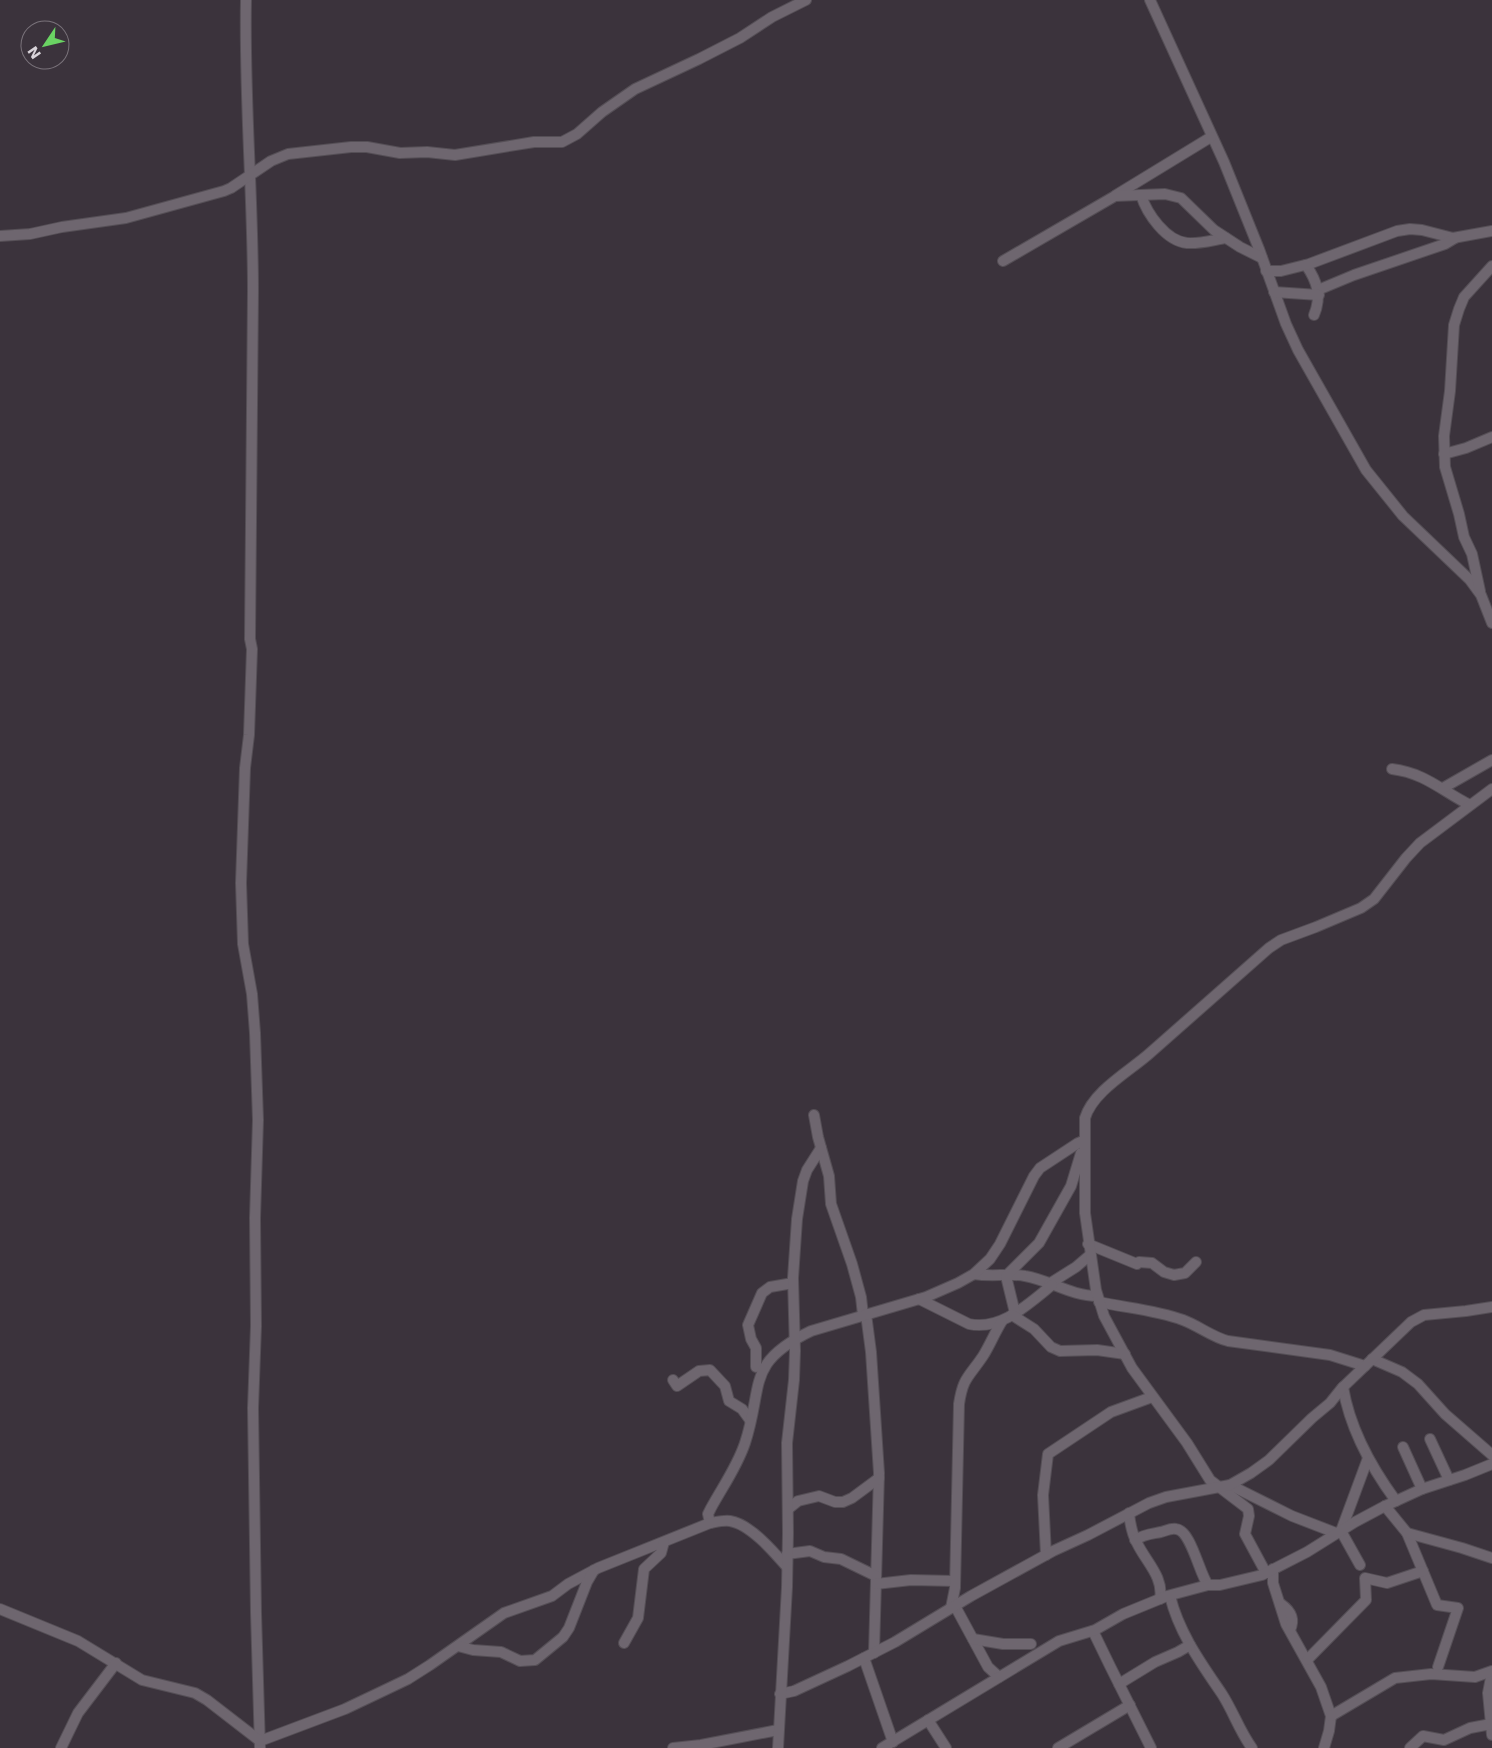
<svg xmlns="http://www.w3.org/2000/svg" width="1492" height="1748" viewBox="0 0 1492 1748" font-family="'DejaVu Sans',sans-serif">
  <rect width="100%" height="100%" fill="#3b333c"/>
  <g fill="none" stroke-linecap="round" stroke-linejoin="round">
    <defs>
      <g id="minor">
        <path d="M 246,0 C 244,97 253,194 253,291 C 253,407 250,523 250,639 L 252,649 L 249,735 L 245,768 L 241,883 L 243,944 L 252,994 L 255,1033 L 258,1120 L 255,1218 L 256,1326 L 253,1408 L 256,1613 L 260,1748"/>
        <polyline points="1150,0 1224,162 1259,249 1286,324 1298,350 1366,470 1403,516 1470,580 1481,595 1492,623"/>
        <polyline points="1116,195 1211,137"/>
        <path d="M 1141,195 C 1147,214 1166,241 1187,243 C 1200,244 1213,240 1226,238"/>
        <polyline points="0,236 30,234 62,227 126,218 224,191 231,188 271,161 288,154 351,147 367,147 400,153 427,152 455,155 534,142 562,142 577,134 602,112 635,89 699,59 740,38 772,17 806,0"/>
        <polyline points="1003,261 1115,196 1165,194 1181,198 1214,230 1240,247 1262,258"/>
        <path d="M 1306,265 C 1317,281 1322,296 1314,315"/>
        <polyline points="1266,271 1281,271 1309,264 1397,231 1410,229 1422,230 1453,238 1492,231"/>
        <polyline points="1318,290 1354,275 1445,244 1455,238"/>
        <polyline points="1274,292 1319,295"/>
        <polyline points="1444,454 1466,448 1492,437"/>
        <polyline points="1480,591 1472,554 1464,537 1459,514 1445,467 1444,436 1450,391 1454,325 1459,309 1464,297 1492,266"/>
        <path d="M 1392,769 C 1425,773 1442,791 1470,805"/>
        <polyline points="1443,788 1492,760"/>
        <polyline points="814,1115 818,1137 829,1176 831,1204 852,1264 861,1297 863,1315"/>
        <polyline points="1088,1244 1137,1264 1139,1262 1152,1263 1164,1272 1174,1275 1185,1273 1196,1262"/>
        <path d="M 974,1274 C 993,1277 1009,1273 1025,1276 C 1050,1280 1071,1296 1097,1296"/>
        <polyline points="1049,1284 1076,1267 1090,1255"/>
        <path d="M 919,1299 L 969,1324 C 1001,1331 1028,1304 1052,1285"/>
        <path d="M 1099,1302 C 1127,1308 1156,1310 1183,1320 C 1199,1326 1212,1337 1228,1341 L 1330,1355 L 1365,1366"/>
        <polyline points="1015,1313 1006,1276 1039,1243 1071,1186 1081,1153"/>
        <polyline points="866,1314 871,1352 879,1473 874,1653"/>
        <polyline points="1012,1315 1034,1329 1051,1347 1060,1351 1097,1350 1125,1354"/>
        <polyline points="1372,1359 1402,1372 1418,1384 1445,1414 1492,1455"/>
        <polyline points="756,1367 756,1348 751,1339 748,1325 762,1293 770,1287 793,1283"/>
        <polyline points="673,1380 677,1386 699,1371 710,1370 725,1386 729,1401 742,1409 750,1420"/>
        <path d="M 1343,1387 C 1350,1430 1371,1467 1396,1501"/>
        <polyline points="1430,1439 1449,1480"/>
        <polyline points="1403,1447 1422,1489"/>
        <polyline points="1230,1485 1292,1516 1336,1533"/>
        <polyline points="1385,1506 1407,1533 1437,1605 1458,1608 1438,1667"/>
        <polyline points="788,1509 798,1501 819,1496 835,1502 843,1502 852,1498 879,1478"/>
        <path d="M 1129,1513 C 1130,1523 1132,1534 1137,1543 C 1146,1562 1164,1577 1160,1599"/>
        <path d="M 710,1523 L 708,1514 L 711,1508 C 723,1486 737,1467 745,1443 C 764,1385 745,1363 811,1331 L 926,1297 L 958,1283 L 974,1274 L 990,1259 L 1000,1244 L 1034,1176 L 1040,1168 L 1078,1143 L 1085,1140"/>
        <polyline points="1407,1533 1462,1548 1492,1558"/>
        <path d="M 1135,1540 C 1144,1534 1151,1534 1161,1532 C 1165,1531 1171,1528 1176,1529 C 1191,1530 1199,1573 1208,1585"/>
        <polyline points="787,1554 810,1551 824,1557 841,1559 876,1576"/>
        <polyline points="1046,1555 1043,1495 1048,1454 1111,1412 1152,1397"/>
        <polyline points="1360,1565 1341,1531 1368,1458"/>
        <polyline points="1273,1569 1273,1583 1286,1624 1321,1687 1331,1716 1329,1731 1324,1748"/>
        <path d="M 1266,1573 L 1245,1534 L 1249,1516 L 1248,1509 L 1210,1480 L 1187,1443 L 1132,1368 L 1104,1316 L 1096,1290 L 1085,1213 L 1085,1118 C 1093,1091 1130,1071 1150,1053 C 1190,1018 1229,983 1269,948 L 1281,940 L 1316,927 L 1361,908 L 1374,899 L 1406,858 L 1420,843 L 1492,789"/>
        <polyline points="876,1584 911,1580 955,1581"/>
        <path d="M 1170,1596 C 1179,1633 1201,1663 1222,1694 C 1233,1711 1240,1732 1252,1748"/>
        <path d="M 1281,1604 C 1291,1611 1295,1619 1290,1630"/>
        <polyline points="955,1606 988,1667 999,1677"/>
        <path d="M 951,1608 L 955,1588 L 959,1404 C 963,1377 969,1377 983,1356 C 990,1345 995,1332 1002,1321"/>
        <path d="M 0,1609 L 78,1641 L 142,1680 L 195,1693 L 207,1700 L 260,1741 L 345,1709 L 385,1690 L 408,1679 L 430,1665 L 504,1613 L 552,1596 L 568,1584 L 598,1568 L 710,1523 C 716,1522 724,1520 730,1521 C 750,1524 774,1552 787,1567"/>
        <polyline points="1093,1631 1110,1666 1151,1748"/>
        <polyline points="973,1639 1003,1644 1031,1644"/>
        <polyline points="624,1643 638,1618 644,1569 661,1553 664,1542"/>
        <polyline points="458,1646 473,1650 501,1652 520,1661 535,1660 563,1637 569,1628 587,1582 594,1570"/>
        <polyline points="864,1658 893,1742"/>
        <polyline points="1307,1660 1366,1600 1365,1578 1387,1583 1423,1571"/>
        <polyline points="1492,1672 1488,1693 1492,1735"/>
        <polyline points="1119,1684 1155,1662 1178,1652 1190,1645"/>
        <polyline points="780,1694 794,1691 848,1666 895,1642 971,1596 1053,1551 1088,1535 1149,1503 1166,1497 1230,1485 1251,1473 1269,1460 1312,1418 1330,1403 1342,1388 1411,1322 1424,1315 1466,1311 1492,1307"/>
        <polyline points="1331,1716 1395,1678 1431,1674 1475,1677 1492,1671"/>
        <polyline points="928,1720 946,1748"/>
        <polyline points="61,1748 78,1713 116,1663"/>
        <polyline points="673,1748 701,1745 778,1730"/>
        <polyline points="778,1748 787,1587 788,1533 787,1443 794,1380 795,1351 793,1278 797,1219 803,1181 807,1170 821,1148"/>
        <polyline points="882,1748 1059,1641 1095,1630 1123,1614 1167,1596 1208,1585 1220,1585 1262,1575 1307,1552 1355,1522 1385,1506 1422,1489 1465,1475 1492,1464"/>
        <polyline points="1058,1748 1130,1705"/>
        <polyline points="1410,1748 1423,1736 1444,1740 1470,1728 1491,1724"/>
      </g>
    </defs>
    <!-- minor casing -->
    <use href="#minor" stroke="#554f56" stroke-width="12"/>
    <!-- minor -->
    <use href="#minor" stroke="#6e666f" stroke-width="10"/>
  </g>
  <!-- north arrow -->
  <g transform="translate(45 45) rotate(235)"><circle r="24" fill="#3b333c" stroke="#7a737b"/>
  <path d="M0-4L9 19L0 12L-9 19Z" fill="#6ad363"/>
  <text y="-8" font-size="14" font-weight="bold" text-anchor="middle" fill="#d9d4da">N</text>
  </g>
</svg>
